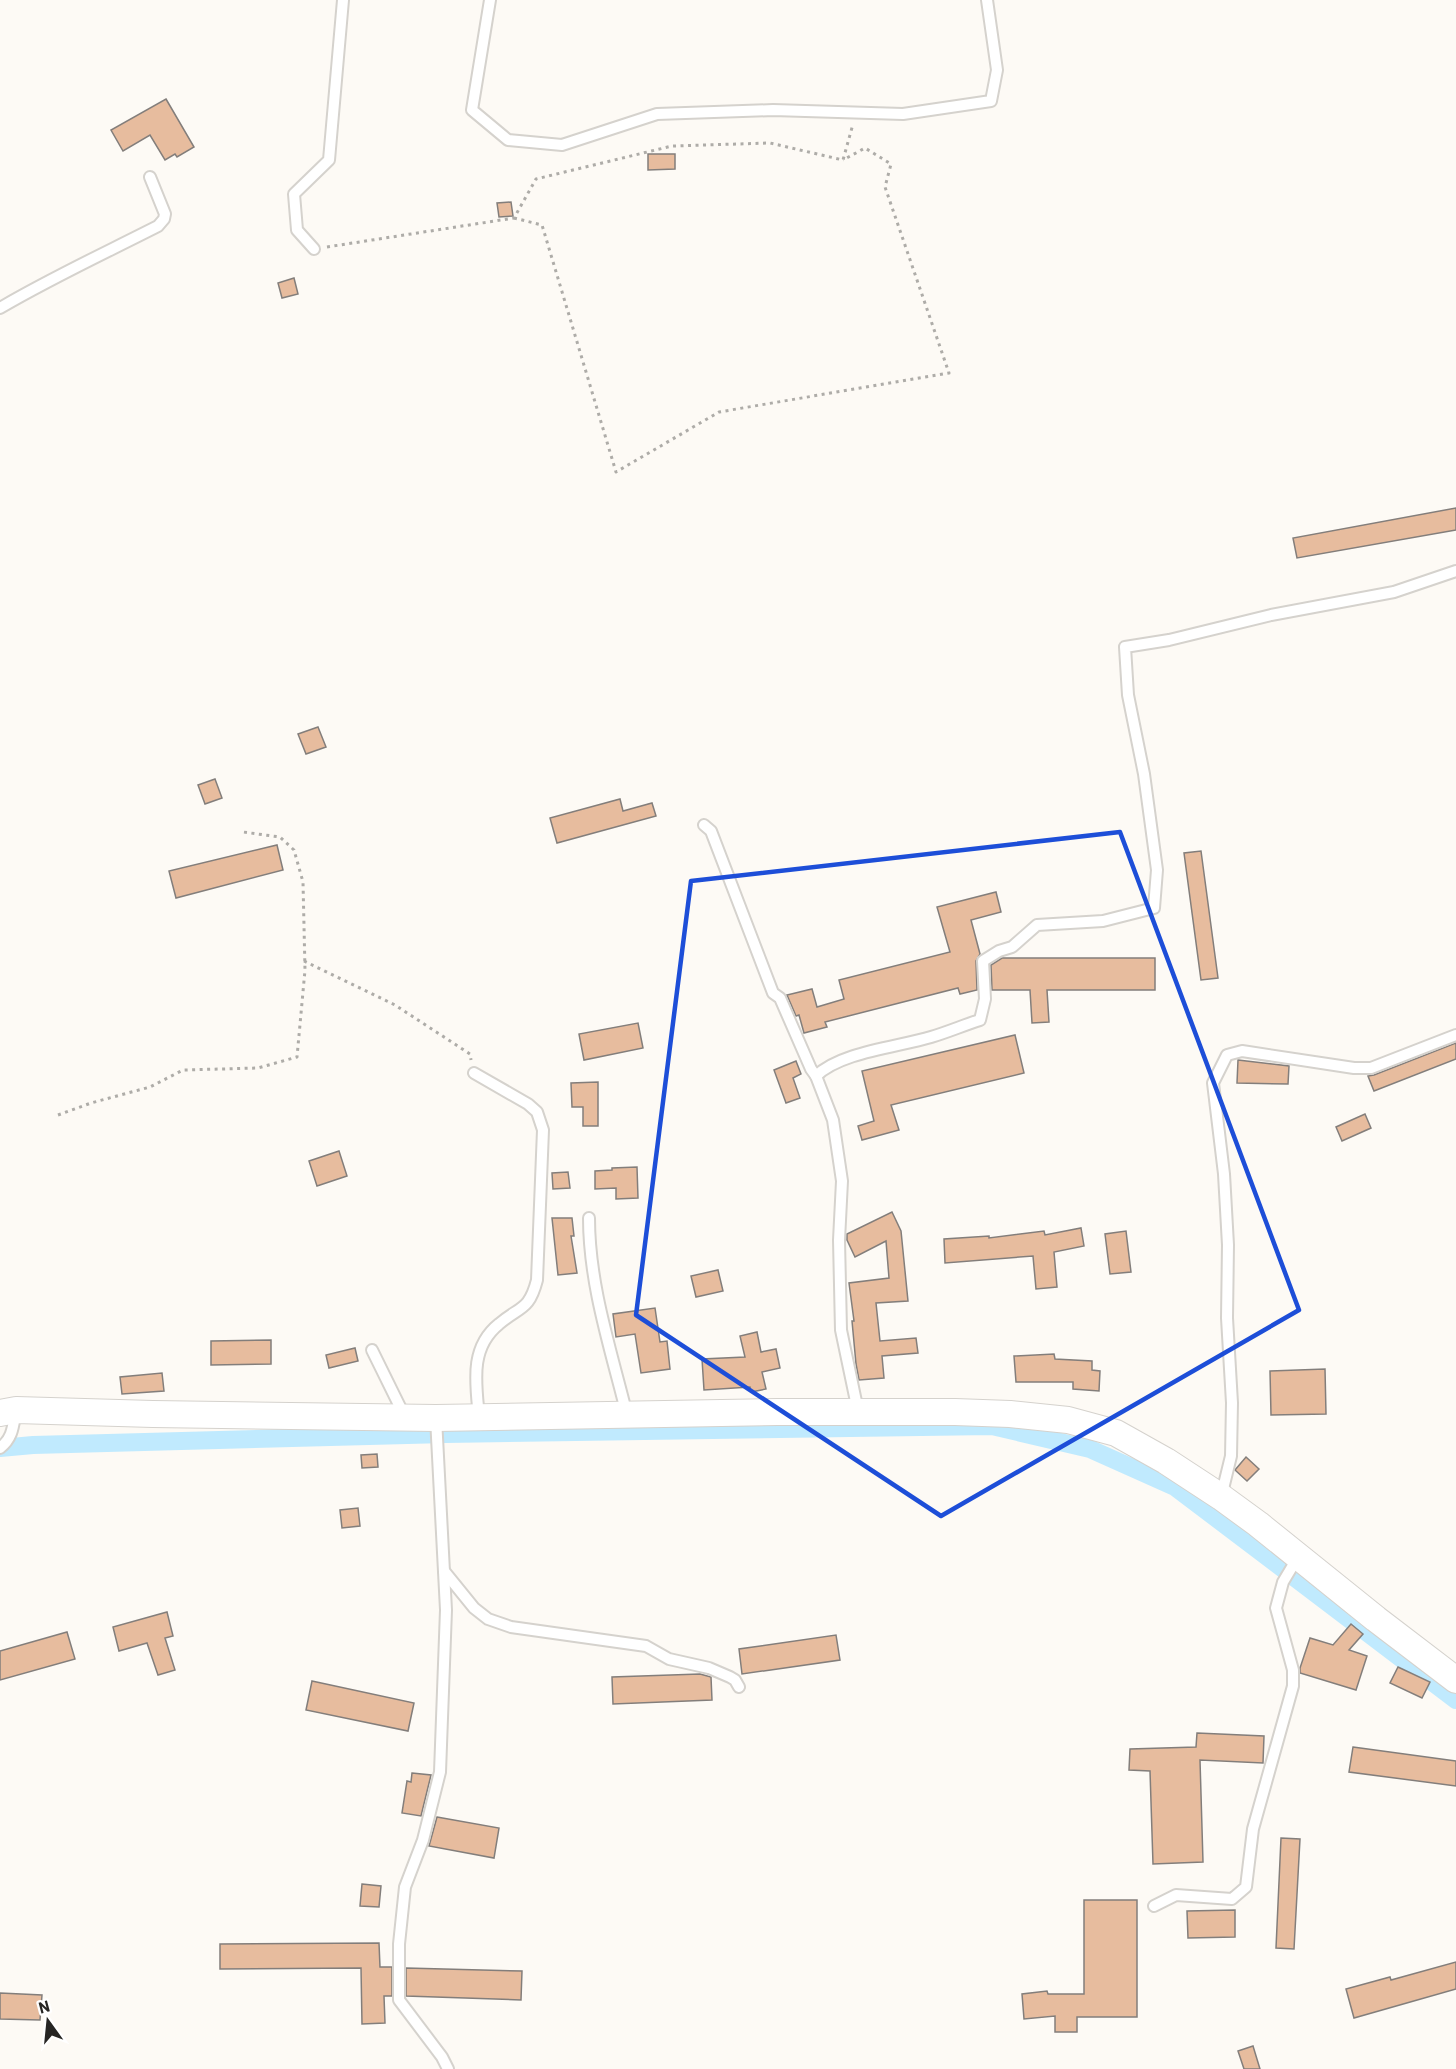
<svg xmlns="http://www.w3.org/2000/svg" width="1456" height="2069" viewBox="0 0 1456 2069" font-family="Barlow,sans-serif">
  <rect width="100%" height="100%" fill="#fdfaf5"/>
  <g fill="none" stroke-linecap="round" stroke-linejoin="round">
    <!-- canal -->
    <polyline stroke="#c0eafe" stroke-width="18" points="0,1448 33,1445 446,1434 992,1426 1090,1449 1175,1487 1456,1700"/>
  </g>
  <!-- building -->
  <g fill="#e7bc9e" stroke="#837e7b" stroke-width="1.5">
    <polygon points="166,99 194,147 177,157 175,154 165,160 150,135 123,151 111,130"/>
    <polygon points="648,154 675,154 675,169 648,170"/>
    <polygon points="511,202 513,216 499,217 497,203"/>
    <polygon points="294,278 298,294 282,298 278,283"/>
    <polygon points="1456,508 1456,530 1297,558 1293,538"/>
    <polygon points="318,727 326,747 306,754 298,734"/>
    <polygon points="215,779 222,798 205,804 198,785"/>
    <polygon points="620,799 623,811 652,803 656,816 557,843 550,818"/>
    <polygon points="277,845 283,870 176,898 169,871"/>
    <polygon points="1201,851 1218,978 1201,980 1184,853"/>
    <polygon points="996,892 1001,912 971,920 980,954 976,961 977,990 960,994 958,988 825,1022 827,1027 804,1033 799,1015 796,1016 787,995 812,989 817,1007 844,999 839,980 950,952 937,907"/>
    <polygon points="1002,958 1155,958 1155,990 1047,990 1049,1022 1032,1023 1030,990 992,990 991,965"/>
    <polygon points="638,1023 643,1048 584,1060 579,1034"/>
    <polygon points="1015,1035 1024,1073 891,1105 899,1130 862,1140 858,1126 874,1121 862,1071"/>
    <polygon points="1456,1043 1456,1059 1374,1091 1368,1076 1374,1075"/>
    <polygon points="1238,1060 1289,1066 1288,1084 1237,1083"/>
    <polygon points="796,1061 801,1074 793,1078 800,1098 786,1103 774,1070"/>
    <polygon points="598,1082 598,1126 583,1126 583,1107 572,1107 571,1083"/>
    <polygon points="1365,1114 1371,1128 1342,1141 1336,1127"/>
    <polygon points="339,1151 347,1176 317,1186 309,1161"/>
    <polygon points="637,1167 638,1198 616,1199 616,1188 595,1189 595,1171 612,1170 612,1168"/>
    <polygon points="568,1172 570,1188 553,1189 552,1173"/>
    <polygon points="892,1212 901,1231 908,1301 876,1303 880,1341 916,1338 918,1353 882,1356 884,1378 859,1380 856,1364 852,1321 854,1321 849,1283 889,1278 886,1241 855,1257 847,1240 847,1234"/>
    <polygon points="552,1218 572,1218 574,1236 571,1236 577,1273 558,1275"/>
    <polygon points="1081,1228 1084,1246 1054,1252 1057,1287 1036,1289 1033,1256 945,1263 944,1239 989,1236 989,1238 1044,1231 1045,1235"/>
    <polygon points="1126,1231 1131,1272 1110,1274 1105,1234"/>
    <polygon points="718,1270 723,1291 696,1297 691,1276"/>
    <polygon points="655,1308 660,1342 667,1341 670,1369 641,1373 635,1334 616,1337 613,1314"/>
    <polygon points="757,1332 761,1352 776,1349 780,1368 762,1372 766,1389 751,1392 750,1387 704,1390 702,1359 745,1357 740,1336"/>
    <polygon points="271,1340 271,1364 211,1365 211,1341"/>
    <polygon points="355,1348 358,1361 329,1368 326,1355"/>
    <polygon points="1054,1354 1055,1359 1092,1361 1092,1370 1100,1371 1099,1391 1073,1389 1073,1382 1016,1382 1014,1356"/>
    <polygon points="1325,1369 1326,1414 1271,1415 1270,1371"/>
    <polygon points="162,1373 164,1391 122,1394 120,1377"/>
    <polygon points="377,1454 378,1467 362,1468 361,1455"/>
    <polygon points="1246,1457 1259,1469 1247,1481 1235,1470"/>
    <polygon points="358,1508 360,1526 342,1528 340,1510"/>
    <polygon points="167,1612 173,1636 165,1638 175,1670 158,1675 147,1643 119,1651 113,1627"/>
    <polygon points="1351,1624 1363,1634 1349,1650 1367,1656 1356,1690 1300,1673 1300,1668 1310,1638 1333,1645"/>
    <polygon points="67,1632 75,1659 0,1680 0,1651"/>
    <polygon points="836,1635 840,1660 742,1674 739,1649"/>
    <polygon points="1398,1667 1430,1682 1422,1698 1390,1683"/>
    <polygon points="700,1674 711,1677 712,1700 613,1704 612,1677"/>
    <polygon points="312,1681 414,1703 408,1731 306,1710"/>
    <polygon points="1197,1733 1264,1736 1263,1763 1200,1760 1203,1862 1153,1864 1150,1771 1129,1770 1130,1749 1196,1747"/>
    <polygon points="1353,1747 1456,1761 1456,1786 1349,1772"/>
    <polygon points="412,1773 431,1775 421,1816 402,1813 407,1781 411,1782"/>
    <polygon points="437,1817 499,1828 494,1858 429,1846"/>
    <polygon points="1281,1838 1300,1839 1294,1949 1276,1948"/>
    <polygon points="362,1884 381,1886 379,1907 360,1906"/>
    <polygon points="1084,1900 1137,1900 1137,2017 1077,2017 1077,2032 1055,2032 1055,2016 1024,2019 1022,1994 1047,1991 1048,1994 1084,1994"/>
    <polygon points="1235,1910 1235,1937 1188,1938 1187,1911"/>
    <polygon points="379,1943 380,1967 392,1967 392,1996 384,1996 385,2023 362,2024 361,1968 220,1969 220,1944"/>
    <polygon points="1456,1962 1456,1989 1354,2018 1346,1989 1390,1977 1391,1980"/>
    <polygon points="406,1968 522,1971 521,2000 406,1996"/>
    <polygon points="0,1993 42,1995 40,2020 0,2019"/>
    <polygon points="1253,2046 1260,2069 1244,2069 1238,2051"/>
  </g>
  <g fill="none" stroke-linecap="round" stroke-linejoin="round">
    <defs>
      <g id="service">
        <polyline points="490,0 472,110 508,140 562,145 657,114 773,110 903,114 991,101 997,70 987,0"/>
        <polyline points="314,249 297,230 294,194 329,160 343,0"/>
        <path d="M 0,308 C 51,278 105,253 158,226 L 164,219 L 165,214 L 150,177"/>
        <polyline points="704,825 711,831 773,993 780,998 811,1069 816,1076"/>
        <path d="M 474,1073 L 528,1104 L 537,1112 L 543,1130 L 537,1280 C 529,1311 520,1306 499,1324 C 469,1348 476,1384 479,1417"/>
        <path d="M 589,1218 C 589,1285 611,1350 627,1415"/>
        <polyline points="372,1350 405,1417"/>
        <path d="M 858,1411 L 841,1330 L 839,1240 L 842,1181 L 833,1120 L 816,1076 C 840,1052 898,1047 931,1037 C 948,1032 964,1025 980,1020 L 985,999 L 983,961 L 999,951 L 1012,947 L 1037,925 L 1103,921 L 1154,908 L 1157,870 L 1144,774 L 1128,695 L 1125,647 L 1169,640 L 1271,615 L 1394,592 L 1456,571"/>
        <polyline points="436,1418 446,1610 440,1772 423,1840 405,1887 399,1944 399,2000 442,2057 448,2069"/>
        <path d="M 0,1448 C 13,1438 13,1426 16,1410"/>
        <polyline points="1221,1497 1231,1456 1232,1403 1227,1318 1228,1245 1224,1174 1213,1083 1227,1055 1242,1051 1354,1068 1371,1068 1456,1035"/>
        <polyline points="444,1571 474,1608 488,1619 511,1627 646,1646 669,1659 709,1668 730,1677 735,1680 739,1687"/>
        <polyline points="1154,1906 1176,1895 1232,1899 1246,1887 1253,1829 1293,1686 1293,1670 1276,1608 1283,1582 1298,1557"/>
      </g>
      <polyline id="tertiary" points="0,1413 16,1410 153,1414 436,1418 778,1412 955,1412 1010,1414 1068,1420 1116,1433 1166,1461 1221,1497 1258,1524 1376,1619 1456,1680"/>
    </defs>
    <!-- service casing -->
    <use href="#service" stroke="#d5d2cd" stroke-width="14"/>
    <!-- tertiary casing -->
    <use href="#tertiary" stroke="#d5d2cd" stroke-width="28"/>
    <!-- path -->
    <g stroke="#aeaca8" stroke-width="3" stroke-dasharray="3 4.5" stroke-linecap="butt">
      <polyline points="514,218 542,225 616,472 719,412 949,373 885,187 891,164 865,148 843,160"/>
      <polyline points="327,247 514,218 536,179 672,146 770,143 843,160 853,124"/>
      <polyline points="304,961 395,1005 470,1054 471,1060"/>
      <polyline points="58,1115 91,1103 150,1087 183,1070 258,1068 297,1057 305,970 303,882 294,850 280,837 243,832"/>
    </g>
    <!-- service -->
    <use href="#service" stroke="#fff" stroke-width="10"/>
    <!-- tertiary -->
    <use href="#tertiary" stroke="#fff" stroke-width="26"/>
  </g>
  <!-- marked area -->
  <path fill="none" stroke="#1d4ed8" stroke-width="4.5" stroke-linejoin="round" d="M 1120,832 L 1299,1310 L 941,1516 L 636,1315 L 691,881 Z"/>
  <!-- north arrow -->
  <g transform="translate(48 2021) rotate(345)" stroke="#ffffff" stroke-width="4.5" paint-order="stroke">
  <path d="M0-4.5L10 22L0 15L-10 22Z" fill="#262523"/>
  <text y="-9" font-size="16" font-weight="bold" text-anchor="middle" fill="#262523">N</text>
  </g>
</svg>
